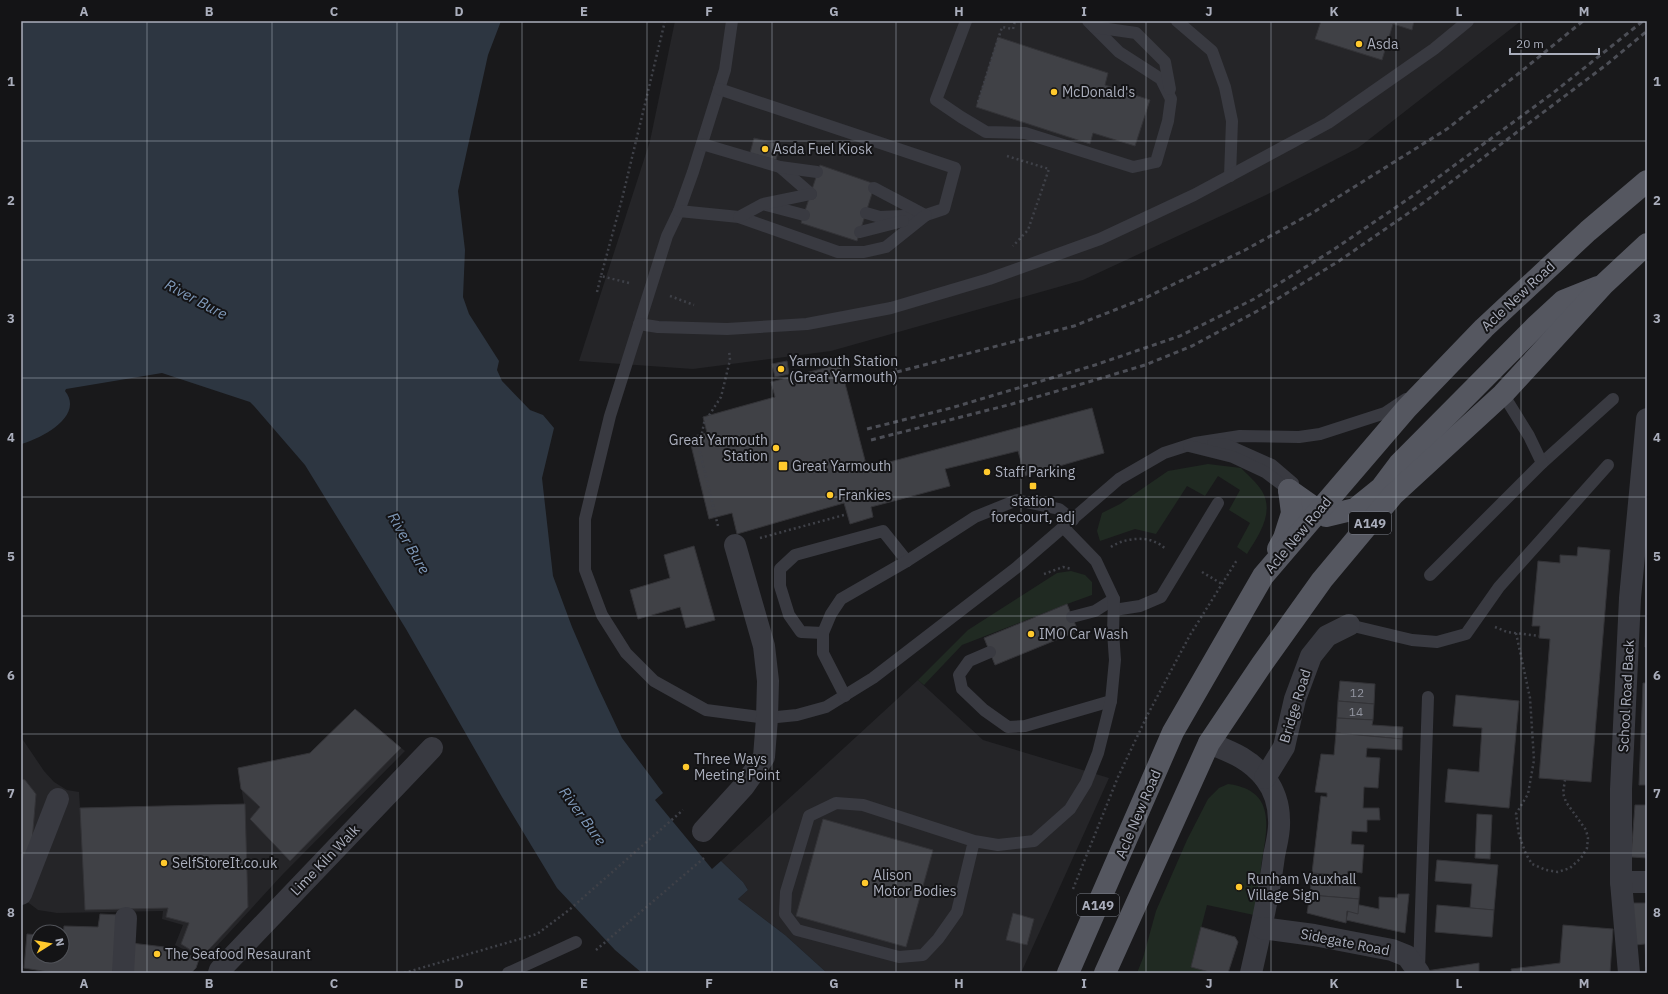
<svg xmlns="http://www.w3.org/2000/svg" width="1668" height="994" viewBox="0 0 1668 994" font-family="'IBM Plex Sans',sans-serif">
  <rect width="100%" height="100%" fill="#19191b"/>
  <!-- built -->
  <g fill="#252528">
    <polygon points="675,21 1521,21 1358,148 1266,195 1083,280 831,351 693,369 579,361 650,141"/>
    <polygon points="918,680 983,740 1109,778 1021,973 827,973 785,935 738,899 748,890 743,882 721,861"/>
    <polygon points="355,709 405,751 283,874 204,960 175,945 183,925 162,919 163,911 57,913 38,910 21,897 30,866 36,794 25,780 21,779 21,737 44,771 54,782 67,790 79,792 80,808 244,804 238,768 310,753"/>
  </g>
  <!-- green -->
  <g fill="#202a22">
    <path d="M 1208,464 L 1241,468 C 1248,475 1257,483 1262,491 C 1275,513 1258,536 1247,554 L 1237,547 L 1250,523 L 1229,510 L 1240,490 L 1218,476 L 1205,496 L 1187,486 L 1156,534 L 1135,529 L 1100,541 L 1097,531 L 1102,513 L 1120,504 L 1168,471 Z"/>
    <polygon points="1071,571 1085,575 1092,582 1092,595 1067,604 962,645 924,685 918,680 968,630 1057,573"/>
    <path d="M 1228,784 C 1275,790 1268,825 1262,860 C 1260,878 1257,896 1254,915 L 1207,905 L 1191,967 L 1213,973 L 1137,973 L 1143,958 L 1156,911 L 1187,840 L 1208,799 L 1219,788 Z"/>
  </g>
  <!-- water -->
  <path fill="#2d3641" d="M 21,21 L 501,21 L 488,55 L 458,191 L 465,250 L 463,297 L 469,314 L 499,361 L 497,370 L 502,381 L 530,410 L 543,415 L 554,428 L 542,478 L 553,576 L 572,627 L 597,685 L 622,738 L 663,793 L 655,800 L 712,869 L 721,861 L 743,882 L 748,890 L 738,899 L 785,935 L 827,973 L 642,973 L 615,950 L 557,888 L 502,797 L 406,629 L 305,465 L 254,406 L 250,402 L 162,373 L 66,389 L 65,391 C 85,416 40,439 21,444 Z"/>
  <!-- building -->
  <g fill="#404146" stroke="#333337">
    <polygon points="1321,21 1414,21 1412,30 1393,24 1382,60 1315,39"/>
    <polygon points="998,37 1108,73 1105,85 1150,100 1135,146 1093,133 1090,144 976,107"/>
    <polygon points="754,138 780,144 776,160 750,153"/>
    <polygon points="820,165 875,184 857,241 801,223"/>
    <polygon points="787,361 789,374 775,377 772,364"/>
    <polygon points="840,364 867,468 1092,408 1104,453 1025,476 1018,451 945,469 950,486 871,507 873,517 850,524 844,503 737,534 732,513 709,519 689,437 707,433 703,417 775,397 771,382"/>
    <polygon points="694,546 715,620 686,628 680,607 638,619 630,590 670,578 664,555"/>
    <polygon points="1578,547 1610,550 1591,782 1539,778 1550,639 1539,638 1540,626 1532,626 1538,561 1560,563 1560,555 1577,556"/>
    <polygon points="1647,588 1647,647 1645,647"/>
    <polygon points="1067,604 1078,631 995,665 984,638"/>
    <polygon points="1340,681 1375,684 1374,704 1338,701"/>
    <polygon points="1643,683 1647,683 1647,785 1639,785"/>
    <polygon points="1456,695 1519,701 1509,808 1445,802 1448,769 1479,772 1482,728 1453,726"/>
    <polygon points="1338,701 1374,704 1373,720 1337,718"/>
    <polygon points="355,709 401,748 290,861 250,819 260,807 241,789 238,768 310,753"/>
    <polygon points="1337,718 1373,720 1372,725 1403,727 1402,739 1336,733"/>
    <polygon points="1336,733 1402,739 1402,750 1367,748 1366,757 1380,758 1378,788 1364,787 1363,808 1379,808 1380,820 1367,820 1367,832 1352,831 1351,844 1364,845 1362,873 1348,871 1347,876 1312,873 1321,796 1327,797 1327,793 1315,792 1321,754 1334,755"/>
    <polygon points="21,779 25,780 36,794 30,866 21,873"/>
    <polygon points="245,804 248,907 202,957 181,944 189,923 166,917 168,908 85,910 80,808"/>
    <polygon points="1635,805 1647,805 1647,858 1631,857"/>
    <polygon points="1477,814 1492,815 1490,859 1475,858"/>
    <polygon points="823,819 933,850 906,947 796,916"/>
    <polygon points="1437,860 1498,865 1494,910 1470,908 1472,884 1435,881"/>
    <polygon points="1312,873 1347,876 1346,885 1360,887 1359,899 1310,895"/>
    <polygon points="1398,894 1409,894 1405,933 1346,920 1350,903 1379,909 1379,897 1397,898"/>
    <polygon points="1310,895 1359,899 1358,914 1347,911 1346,923 1307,913"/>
    <polygon points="1633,903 1647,903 1647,967 1646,967 1645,944 1635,945"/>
    <polygon points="1437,905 1494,910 1492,937 1435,932"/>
    <polygon points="1013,913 1034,919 1027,945 1006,940"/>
    <polygon points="100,914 120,915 113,973 54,973 24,968 27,934 38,935 38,956 62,956 62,937 63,938 64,926 98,927"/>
    <polygon points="1563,925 1613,929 1610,973 1512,973 1511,969 1560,963"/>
    <polygon points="1201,927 1235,937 1238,942 1228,973 1213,973 1191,967"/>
    <polygon points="131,943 173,948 199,959 196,968 191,973 126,973"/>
    <polygon points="1479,963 1479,973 1427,973 1426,971"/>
  </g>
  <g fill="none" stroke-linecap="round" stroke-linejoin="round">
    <!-- path -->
    <g stroke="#3f4148" stroke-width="2.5" stroke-dasharray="2 3" stroke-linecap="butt">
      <polyline points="978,102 1002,27 1013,29 1015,21"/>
      <polyline points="1007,156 1049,169 1028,230 1013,246"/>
      <polyline points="629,283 601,276 622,199 665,21"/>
      <polyline points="597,292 601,276"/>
      <polyline points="670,296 694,305"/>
      <polyline points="718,526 699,448 704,423 721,397 730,360 729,350"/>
      <polyline points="760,538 844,515"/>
      <path d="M 1111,547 C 1122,539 1143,536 1155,542 C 1159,543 1162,546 1166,549"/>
      <polyline points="1202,572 1222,584"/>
      <polyline points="1044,574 1063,567 1072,569"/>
      <polyline points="1495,627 1507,632 1539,636"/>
      <polyline points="1516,633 1530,698 1534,760 1528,794 1516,814 1519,835 1526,854 1532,864 1546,870 1558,872 1570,868 1581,858 1587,848 1588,838 1586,830 1566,802 1563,793 1565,780"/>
      <polyline points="1073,889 1118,777 1147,716 1190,635 1237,560"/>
      <polyline points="596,950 704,858"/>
      <polyline points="404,973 537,934 569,910 683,810"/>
    </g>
    <!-- lane -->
    <g stroke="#393a41" stroke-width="12">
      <polyline points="732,21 725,70 693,172 679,211 667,236 610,416 585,519 585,570 602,615 626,653 654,681 706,710 767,718 797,715 826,707 873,678 1016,568 1119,479 1164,453 1195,443 1240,436 1299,437 1320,434 1385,413 1406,399"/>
      <polyline points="966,21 936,100 961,117 986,132 1025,133 1133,167 1156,162 1168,121 1171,99 1161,79 1119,52 1088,21"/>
      <polyline points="1177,21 1212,51 1225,87 1232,121 1230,176"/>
      <polyline points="1094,27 1136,33 1165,62 1170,89"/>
      <polyline points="719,89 955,168 944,209 926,215 880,217 866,213"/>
      <polyline points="702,144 780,167 811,194"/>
      <polyline points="780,167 817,172"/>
      <polyline points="874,188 925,215"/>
      <polyline points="766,205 804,215"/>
      <polyline points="679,211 739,217 838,252 864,252 886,247 926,215"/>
      <polyline points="739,217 763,204 811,194"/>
      <polyline points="860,232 903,221"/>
      <polyline points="639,324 658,327 727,329 807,324 891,308 989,279 1100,239 1194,195 1328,123 1434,49 1468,21"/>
      <polyline points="1213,444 1227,445 1272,465 1293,483"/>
      <polyline points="1189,446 1233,457 1265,472 1289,490"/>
      <polyline points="1542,463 1613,399"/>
      <polyline points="1430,575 1542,463 1529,436 1503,394"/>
      <polyline points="1114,610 1140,606 1161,597 1218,503"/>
      <polyline points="1072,617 1095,611 1114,599"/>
      <polyline points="1349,625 1412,640 1437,642 1466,634 1499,587 1608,465"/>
      <polyline points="823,633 801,632 789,615 780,586 780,569 795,555 883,531 907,561"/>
      <polyline points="990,652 969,661 959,675 962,689 984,710 1008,727 1025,726 1111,701"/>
      <polyline points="845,696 823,653 823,633 831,614 841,599 907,561 975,517 1017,500 1059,509 1073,520"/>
      <polyline points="974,841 957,912 938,939 923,955 899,957 797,930 785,914 786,892 809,816 836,803 863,805 974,841 998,845 1034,841 1070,809 1086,783 1098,753 1111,701 1115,660 1113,632 1114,599 1096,561 1064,528"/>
      <polyline points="1419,969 1428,697"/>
      <polyline points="508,973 576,942"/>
    </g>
    <!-- street -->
    <g stroke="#393a41" stroke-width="22">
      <path d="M 1209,743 C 1231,752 1249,758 1265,778 C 1274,790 1279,805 1279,820 C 1280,832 1276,845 1274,856 C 1269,896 1260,934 1251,973"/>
      <polyline points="1265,778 1284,747 1295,699 1311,656 1327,636 1349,625"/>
      <polyline points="703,831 744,786 764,757 767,718 768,681 764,646 735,545"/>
      <polyline points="1621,882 1647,882"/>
      <polyline points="21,894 58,799"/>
      <polyline points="1262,928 1314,935 1392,950 1407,956 1419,973"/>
      <polyline points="123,973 126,918"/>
      <polyline points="219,973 220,970 432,748"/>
      <polyline points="1629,973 1621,882 1621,789 1630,598 1647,419"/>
    </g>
    <!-- primary -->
    <g stroke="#555760" stroke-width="22">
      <polyline points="1289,490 1326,516 1355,509 1381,488 1399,464 1537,325 1563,301 1598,287"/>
      <polyline points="1278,549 1284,538 1292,513 1289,490"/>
      <polyline points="1068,973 1173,732 1263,576 1407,408 1484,328 1588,231 1647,181"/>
      <polyline points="1105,973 1209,743 1262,664 1322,580 1393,495 1503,394 1603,285 1647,244"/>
    </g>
    <!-- rail -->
    <g stroke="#4c4e56" stroke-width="3" stroke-dasharray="5 4" stroke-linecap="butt">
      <polyline points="862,381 1074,326 1145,298 1245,250 1314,212 1447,129 1518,74 1583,21"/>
      <polyline points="867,429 951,408 1095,365 1180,336 1254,299 1333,250 1414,195 1553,93 1643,21"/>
      <polyline points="871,440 1012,404 1085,383 1145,365 1192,346 1261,309 1339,261 1423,203 1606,65 1647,31"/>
    </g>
  </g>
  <!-- grid -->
  <path fill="none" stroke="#aaaebc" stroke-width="1" stroke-opacity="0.55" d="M 147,21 L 147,973M 272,21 L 272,973M 397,21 L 397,973M 522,21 L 522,973M 647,21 L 647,973M 772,21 L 772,973M 896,21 L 896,973M 1021,21 L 1021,973M 1146,21 L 1146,973M 1271,21 L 1271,973M 1396,21 L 1396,973M 1521,21 L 1521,973M 21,141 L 1647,141M 21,260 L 1647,260M 21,378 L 1647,378M 21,497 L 1647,497M 21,616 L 1647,616M 21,734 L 1647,734M 21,853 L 1647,853"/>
  <!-- markers -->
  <g fill="#ffc92d" stroke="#141416" stroke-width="1.5">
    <circle cx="1359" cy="44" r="4"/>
    <circle cx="1054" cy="92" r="4"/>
    <circle cx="765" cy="149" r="4"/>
    <circle cx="781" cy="369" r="4"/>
    <circle cx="776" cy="448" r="4"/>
    <rect x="778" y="461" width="10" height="10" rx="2"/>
    <circle cx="987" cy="472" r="4"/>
    <rect x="1029" y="482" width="8" height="8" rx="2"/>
    <circle cx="830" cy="495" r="4"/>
    <circle cx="1031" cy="634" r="4"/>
    <circle cx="686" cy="767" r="4"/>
    <circle cx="164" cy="863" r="4"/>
    <circle cx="865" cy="883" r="4"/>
    <circle cx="1239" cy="887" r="4"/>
    <circle cx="157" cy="954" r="4"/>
  </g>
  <g text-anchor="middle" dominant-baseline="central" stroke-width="4" stroke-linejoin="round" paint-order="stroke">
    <!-- number labels -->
    <g font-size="12" fill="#90939e">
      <text x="1357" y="692">12</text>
      <text x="1356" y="711">14</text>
    </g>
    <!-- shield labels -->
    <g fill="#141416" stroke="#7d808a" stroke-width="1">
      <rect x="1349" y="512" width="42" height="22" rx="3"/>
      <rect x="1077" y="894" width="42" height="22" rx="3"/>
    </g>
    <g font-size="13" font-weight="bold" fill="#aaaebc">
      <text x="1370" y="523">A149</text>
      <text x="1098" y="905">A149</text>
    </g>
    <!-- poi labels -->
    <g font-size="14" fill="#aaaebc" stroke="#141416" text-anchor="start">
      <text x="1367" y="44">Asda</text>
      <text x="1062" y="92">McDonald's</text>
      <text x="773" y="149">Asda Fuel Kiosk</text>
      <text x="789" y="361">Yarmouth Station<tspan x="789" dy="16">(Great Yarmouth)</tspan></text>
      <text x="768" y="440" text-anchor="end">Great Yarmouth<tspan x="768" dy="16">Station</tspan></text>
      <text x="792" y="466">Great Yarmouth</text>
      <text x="995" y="472">Staff Parking</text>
      <text x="838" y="495">Frankies</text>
      <text x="1033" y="501" text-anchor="middle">station<tspan x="1033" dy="16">forecourt, adj</tspan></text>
      <text x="1039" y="634">IMO Car Wash</text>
      <text x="694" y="759">Three Ways<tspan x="694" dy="16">Meeting Point</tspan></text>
      <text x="172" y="863">SelfStoreIt.co.uk</text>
      <text x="873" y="875">Alison<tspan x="873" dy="16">Motor Bodies</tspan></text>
      <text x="1247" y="879">Runham Vauxhall<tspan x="1247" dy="16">Village Sign</tspan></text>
      <text x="165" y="954">The Seafood Resaurant</text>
    </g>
    <!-- street labels -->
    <g font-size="14" fill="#aaaebc" stroke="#141416">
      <text transform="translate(1518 296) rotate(-43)">Acle New Road</text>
      <text transform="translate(1298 535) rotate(-50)">Acle New Road</text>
      <text transform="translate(1626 696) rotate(-87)">School Road Back</text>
      <text transform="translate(1295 706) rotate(-73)">Bridge Road</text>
      <text transform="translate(1138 814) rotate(-67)">Acle New Road</text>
      <text transform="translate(325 860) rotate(-46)">Lime Kiln Walk</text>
      <text transform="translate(1345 942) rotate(11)">Sidegate Road</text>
    </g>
    <!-- water labels -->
    <g font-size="15" font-style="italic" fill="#7f99b9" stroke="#141416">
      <text transform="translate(196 299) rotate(28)">River Bure</text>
      <text transform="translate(409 543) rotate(60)">River Bure</text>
      <text transform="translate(583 816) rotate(54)">River Bure</text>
    </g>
  </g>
  <!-- border -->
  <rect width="1668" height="994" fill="none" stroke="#141416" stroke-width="44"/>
  <!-- north arrow -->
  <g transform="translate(50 944) rotate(79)"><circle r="19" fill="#141416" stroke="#505258"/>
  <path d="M0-3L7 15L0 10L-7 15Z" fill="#ffc92d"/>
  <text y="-6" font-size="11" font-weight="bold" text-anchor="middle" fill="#aaaebc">N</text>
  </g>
  <!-- scale -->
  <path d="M1510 48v6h89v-6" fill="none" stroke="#aaaebc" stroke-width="2"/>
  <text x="1516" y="48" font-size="12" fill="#aaaebc" stroke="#141416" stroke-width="3" paint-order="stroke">20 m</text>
  <rect x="22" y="22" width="1624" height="950" fill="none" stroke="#aaaebc" stroke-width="1.5"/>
  <g font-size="13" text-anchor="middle" font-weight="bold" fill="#aaaebc">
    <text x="84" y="16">A</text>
    <text x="209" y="16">B</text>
    <text x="334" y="16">C</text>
    <text x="459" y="16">D</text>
    <text x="584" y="16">E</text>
    <text x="709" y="16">F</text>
    <text x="834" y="16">G</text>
    <text x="959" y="16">H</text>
    <text x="1084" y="16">I</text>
    <text x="1209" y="16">J</text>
    <text x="1334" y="16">K</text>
    <text x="1459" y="16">L</text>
    <text x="1584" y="16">M</text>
    <text x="11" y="86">1</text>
    <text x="1657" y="86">1</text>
    <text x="11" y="205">2</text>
    <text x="1657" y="205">2</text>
    <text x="11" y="323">3</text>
    <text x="1657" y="323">3</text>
    <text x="11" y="442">4</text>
    <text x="1657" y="442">4</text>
    <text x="11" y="561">5</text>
    <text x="1657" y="561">5</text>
    <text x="11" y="680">6</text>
    <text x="1657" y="680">6</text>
    <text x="11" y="798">7</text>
    <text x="1657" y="798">7</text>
    <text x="11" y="917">8</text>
    <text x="1657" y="917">8</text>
    <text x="84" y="988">A</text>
    <text x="209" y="988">B</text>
    <text x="334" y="988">C</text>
    <text x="459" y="988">D</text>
    <text x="584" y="988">E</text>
    <text x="709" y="988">F</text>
    <text x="834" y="988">G</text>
    <text x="959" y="988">H</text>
    <text x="1084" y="988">I</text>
    <text x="1209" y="988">J</text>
    <text x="1334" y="988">K</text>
    <text x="1459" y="988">L</text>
    <text x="1584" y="988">M</text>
  </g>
</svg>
